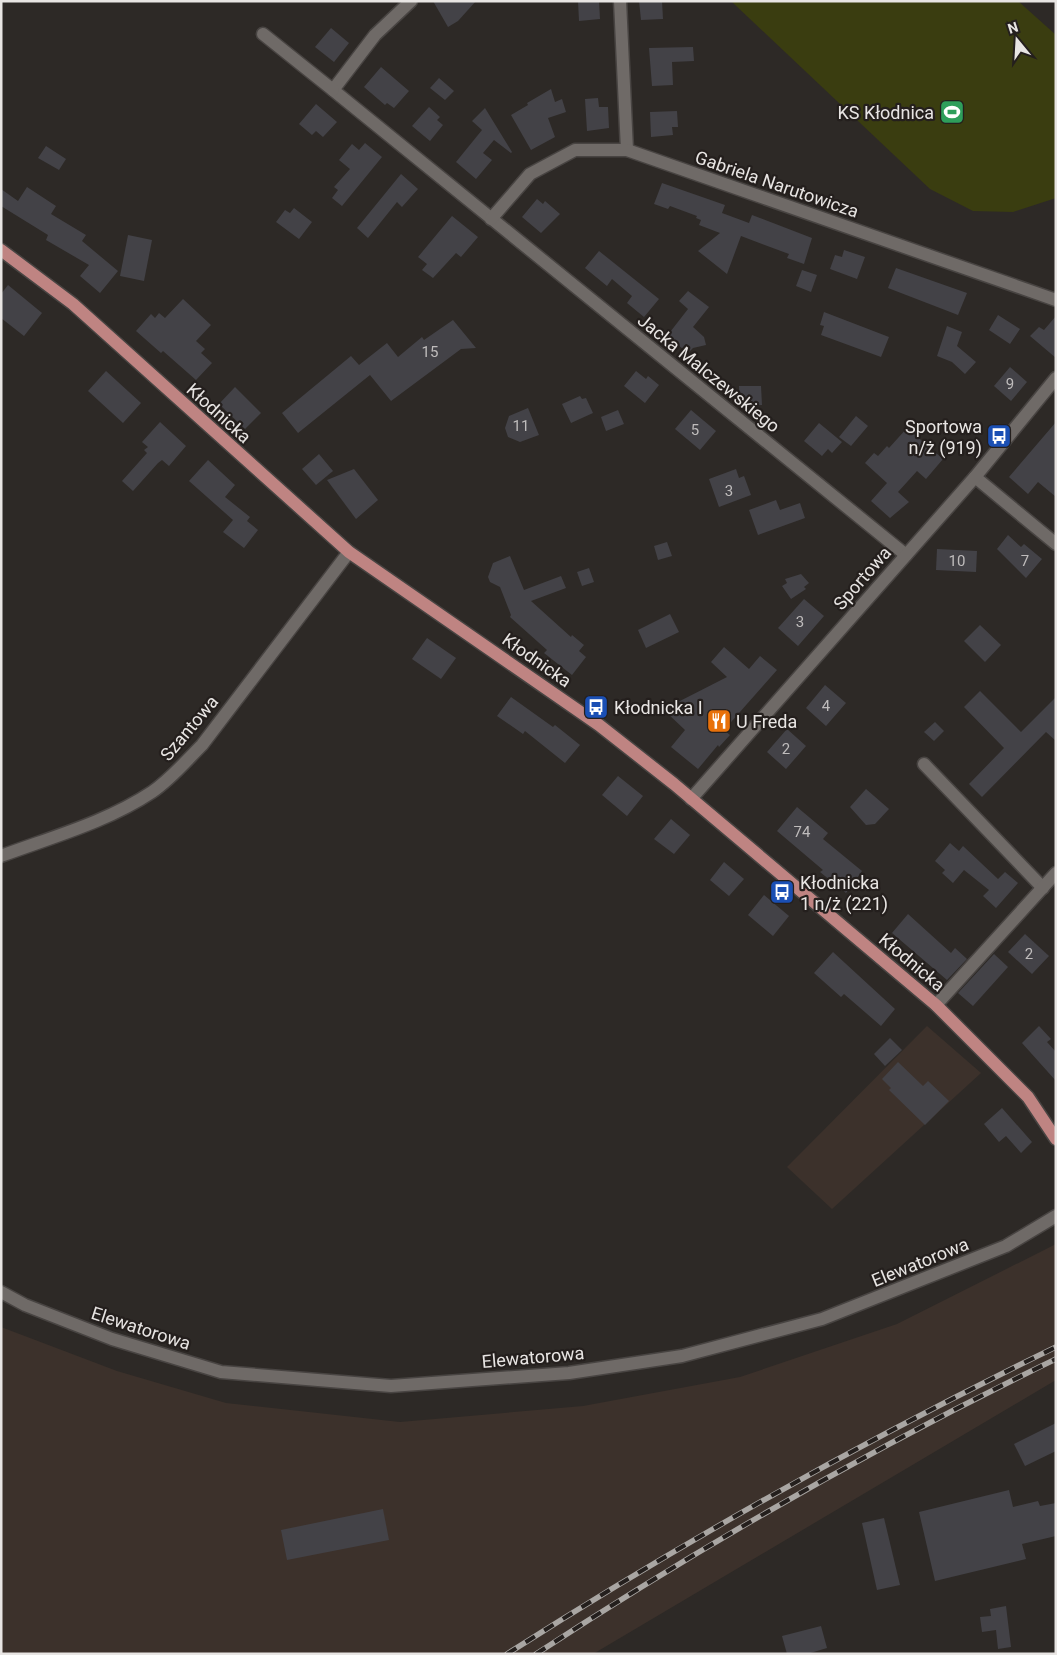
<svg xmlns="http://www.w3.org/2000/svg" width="1057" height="1655" viewBox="0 0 1057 1655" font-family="Roboto,sans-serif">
  <rect width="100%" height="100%" fill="#2d2926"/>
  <!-- built -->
  <g fill="#3c312b">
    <polygon points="927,1026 981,1073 832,1209 787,1167"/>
    <polygon points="1056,1244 1056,1380 593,1654 1,1654 1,1327 117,1371 226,1403 400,1422 583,1406 740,1377 897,1324"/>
  </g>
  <!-- green -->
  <polygon fill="#3a3d10" points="731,1 1018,1 1056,35 1056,198 1013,212 973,211 930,189"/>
  <!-- building -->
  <g fill="#434247">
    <polygon points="433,1 476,1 458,21 448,27"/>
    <polygon points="578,1 599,1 600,19 579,21"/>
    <polygon points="639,1 662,1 663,19 641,20"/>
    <polygon points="331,28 349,43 334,62 315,47"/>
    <polygon points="693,47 694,61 672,62 673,85 652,86 649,48"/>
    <polygon points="381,67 409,91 394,108 387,103 385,105 364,87"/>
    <polygon points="439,78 454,91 445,100 430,88"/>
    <polygon points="551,89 555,102 562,99 566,112 548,118 555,137 531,150 511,115 528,105 527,103"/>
    <polygon points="598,98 599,107 608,107 609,128 587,131 585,99"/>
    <polygon points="316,104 337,122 323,137 316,131 312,135 299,124"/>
    <polygon points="429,107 440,117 437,120 443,125 430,141 412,126"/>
    <polygon points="485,108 512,152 511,153 494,140 483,153 492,160 476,179 456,162 482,130 472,121"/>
    <polygon points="677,111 678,127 672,127 673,135 651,137 650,112"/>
    <polygon points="365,143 382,157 342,206 332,198 338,190 334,187 350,169 339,160 352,144 359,150"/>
    <polygon points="46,146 66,159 59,170 38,158"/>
    <polygon points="401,174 418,189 402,207 397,202 368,238 357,228"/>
    <polygon points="662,183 725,205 722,213 749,223 752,215 812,238 804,264 787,258 789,254 741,236 727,274 698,251 720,233 699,225 701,220 696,218 697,216 670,206 668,209 654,204"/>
    <polygon points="27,187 56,206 51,214 86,235 82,241 118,271 100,293 80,276 89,265 46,240 48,235 1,206 1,189 18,201"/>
    <polygon points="537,199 543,204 545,201 560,214 541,233 522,217"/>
    <polygon points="294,208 312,222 299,239 276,222 285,210 290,213"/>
    <polygon points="452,216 478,237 461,257 456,253 433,278 422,270 427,264 418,257"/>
    <polygon points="128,235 152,240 144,281 120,276"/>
    <polygon points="844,250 865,257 857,279 830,269 835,255 842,257"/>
    <polygon points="599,251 659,299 644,317 627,303 632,296 612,279 607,286 585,268"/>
    <polygon points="896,268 967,293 958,315 888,288"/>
    <polygon points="802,270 817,275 811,292 796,286"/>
    <polygon points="8,285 42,313 24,336 1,318 1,294"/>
    <polygon points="688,291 709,307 693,327 704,337 706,345 693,348 688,353 667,336 688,309 679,301"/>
    <polygon points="183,299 211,325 196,341 205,349 201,353 212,363 196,380 163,351 161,353 136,331 151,314 155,318 159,313 165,318"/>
    <polygon points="824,312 889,337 881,357 821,335 824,326 820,325"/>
    <polygon points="998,315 1020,329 1010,344 989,330"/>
    <polygon points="1056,316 1056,358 1030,336 1039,327 1044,330"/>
    <polygon points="453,320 476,348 461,349 391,401 370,375 298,433 282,413 351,356 359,365 387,343 398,357 422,337 424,340"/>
    <polygon points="947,326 962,332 957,346 976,362 965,374 952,362 937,356"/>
    <polygon points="1010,367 1027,382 1011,401 994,386"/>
    <polygon points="106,371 141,403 123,423 88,391"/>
    <polygon points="636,371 646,379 648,376 659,385 645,403 624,386"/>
    <polygon points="739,386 761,386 762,405 740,406"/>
    <polygon points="235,387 261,413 245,429 219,404"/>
    <polygon points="580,396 582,399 586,398 593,413 571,423 562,404"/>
    <polygon points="528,408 539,435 520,442 508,437 505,428 509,416"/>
    <polygon points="618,410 624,424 606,431 601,417"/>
    <polygon points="691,410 716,431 700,450 675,429"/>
    <polygon points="856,416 868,426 851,446 839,437"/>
    <polygon points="160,422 186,446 169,466 162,460 158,463 133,491 122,481 147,453 144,450 148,447 142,442"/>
    <polygon points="1056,422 1056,497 1038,482 1028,494 1009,477"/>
    <polygon points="819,423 842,442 832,453 828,449 822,456 804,441"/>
    <polygon points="907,428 943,459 926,479 917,471 898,492 909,502 890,518 871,501 887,483 865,463 874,453 878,456 887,446 889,448"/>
    <polygon points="319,454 333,471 316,485 302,469"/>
    <polygon points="208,460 235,485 225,497 250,517 247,521 258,530 244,548 223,532 233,520 189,481"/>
    <polygon points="354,469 378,500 356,519 327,480"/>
    <polygon points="736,469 739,478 744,476 751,495 719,507 709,479"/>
    <polygon points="776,500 780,510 800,503 805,518 758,535 749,510"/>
    <polygon points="1008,535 1021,547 1024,544 1042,559 1026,578 997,549"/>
    <polygon points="667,542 672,556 658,560 654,546"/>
    <polygon points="937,549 977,551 976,572 936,570"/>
    <polygon points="510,556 524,590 561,576 566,588 531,601 571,637 572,635 584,645 579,651 586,657 572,675 544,653 547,650 510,617 511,615 500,587 490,582 488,577 493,563"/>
    <polygon points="589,568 594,582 582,586 577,572"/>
    <polygon points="801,574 809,583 804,587 806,589 791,599 782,586 787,583 785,579"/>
    <polygon points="804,599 824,616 798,646 778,628"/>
    <polygon points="670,614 679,632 646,648 638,630"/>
    <polygon points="980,625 1001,645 985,662 964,641"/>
    <polygon points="427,638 456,658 441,679 412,659"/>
    <polygon points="724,647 749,669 760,656 777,670 724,730 730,735 719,747 718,745 698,769 671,747 685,730 666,712 676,703 727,677 711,662"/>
    <polygon points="825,685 846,703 826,726 806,708"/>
    <polygon points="980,691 1021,732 1056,697 1056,741 1046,732 982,797 969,784 1004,748 964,707"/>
    <polygon points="511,697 553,727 555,725 580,745 565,763 525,731 523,734 497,716"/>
    <polygon points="935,722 944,731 934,741 924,732"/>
    <polygon points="787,729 806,746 786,769 767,752"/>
    <polygon points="618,776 643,796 627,816 602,795"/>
    <polygon points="866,789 889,809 875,824 866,825 850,807"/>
    <polygon points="797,807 828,833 823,839 862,871 846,893 820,872 823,870 777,831"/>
    <polygon points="671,819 690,835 674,854 654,839"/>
    <polygon points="950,843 959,851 963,846 998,879 1005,872 1018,883 996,908 983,896 989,890 964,870 953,883 942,873 945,870 935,861"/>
    <polygon points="724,862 744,879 729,896 710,880"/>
    <polygon points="764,895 789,916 773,936 748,915"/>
    <polygon points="908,914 951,953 955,948 967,959 947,980 892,933"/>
    <polygon points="1025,934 1049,956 1032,974 1008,952"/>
    <polygon points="833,952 895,1009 881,1026 844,994 841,997 814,973"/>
    <polygon points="994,954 1008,967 973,1006 958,993"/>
    <polygon points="1039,1026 1051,1039 1047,1042 1056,1052 1056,1081 1022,1043"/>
    <polygon points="890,1038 902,1050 885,1066 874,1054"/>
    <polygon points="898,1062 923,1086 928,1081 949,1101 925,1125 889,1090 891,1088 882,1079"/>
    <polygon points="1002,1108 1032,1142 1021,1153 1006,1136 999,1142 984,1124"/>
    <polygon points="1056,1423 1056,1451 1025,1466 1014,1444"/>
    <polygon points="1009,1490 1013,1507 1038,1501 1040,1506 1056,1503 1056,1536 1022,1544 1026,1559 935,1581 919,1512"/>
    <polygon points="383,1509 389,1540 287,1560 281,1530"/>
    <polygon points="884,1518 900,1585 877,1590 862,1523"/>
    <polygon points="1006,1606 1011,1647 998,1649 996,1630 982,1632 980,1617 991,1616 990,1609"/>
    <polygon points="821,1626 827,1648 807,1654 787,1654 782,1636"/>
  </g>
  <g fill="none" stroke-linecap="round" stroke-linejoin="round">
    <defs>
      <g id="minor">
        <polyline points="411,1 375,35 333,90 906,555"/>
        <polyline points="620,1 627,150"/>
        <polyline points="263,34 333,90"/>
        <polyline points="491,219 530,174 575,150 627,150 1056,300"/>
        <polyline points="975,477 1056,544"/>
        <polyline points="924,764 1043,888"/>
        <polyline points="691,799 975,477 1056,378"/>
        <path d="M 1,856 C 52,837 107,822 152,792 C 171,779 186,761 202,745 L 349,552"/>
        <polyline points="936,1005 1056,873"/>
        <polyline points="1,1292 25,1305 112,1339 221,1372 391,1386 569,1373 682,1356 822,1319 1006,1246 1056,1216"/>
      </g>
      <polyline id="major" points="1,250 73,304 349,552 599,725 674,784 936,1005 1028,1097 1056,1139"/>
    </defs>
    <!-- minor casing -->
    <use href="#minor" stroke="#484442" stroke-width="15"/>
    <!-- major casing -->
    <use href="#major" stroke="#484442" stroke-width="15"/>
    <!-- minor -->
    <use href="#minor" stroke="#6f6a67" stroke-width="12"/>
    <!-- major -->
    <use href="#major" stroke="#bf8482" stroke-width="12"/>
    <defs>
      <g id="rail">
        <path d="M 507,1654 C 684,1541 867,1439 1056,1347"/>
        <path d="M 536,1654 C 703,1545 876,1446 1056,1359"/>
      </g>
    </defs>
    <!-- rail casing -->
    <use href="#rail" stroke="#a9a6a3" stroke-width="5.5"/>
    <!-- rail -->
    <use href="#rail" stroke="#241f1d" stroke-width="4" stroke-dasharray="11" stroke-linecap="butt"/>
  </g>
  <!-- icons -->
  <defs>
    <symbol id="stadium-square" viewBox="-11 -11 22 22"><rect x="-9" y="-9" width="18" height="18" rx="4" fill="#2e9e5b" stroke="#241f1d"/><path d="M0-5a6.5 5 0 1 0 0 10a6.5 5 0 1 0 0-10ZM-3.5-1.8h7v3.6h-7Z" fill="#fff"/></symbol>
    <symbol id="bus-square" viewBox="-11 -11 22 22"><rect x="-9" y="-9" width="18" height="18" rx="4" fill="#1a4fb4" stroke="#241f1d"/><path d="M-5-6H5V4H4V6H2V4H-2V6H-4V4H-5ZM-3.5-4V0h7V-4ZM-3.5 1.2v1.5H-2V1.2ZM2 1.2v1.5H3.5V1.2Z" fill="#fff"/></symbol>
    <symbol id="restaurant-square" viewBox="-11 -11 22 22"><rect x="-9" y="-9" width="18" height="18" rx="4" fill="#e8710a" stroke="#241f1d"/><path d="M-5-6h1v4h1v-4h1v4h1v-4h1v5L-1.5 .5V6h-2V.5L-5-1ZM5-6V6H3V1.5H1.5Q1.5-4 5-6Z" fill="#fff"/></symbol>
  </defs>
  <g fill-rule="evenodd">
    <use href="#stadium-square" x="938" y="98" width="28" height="28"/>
    <use href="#bus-square" x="985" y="422" width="28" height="28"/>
    <use href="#bus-square" x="582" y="693" width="28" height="28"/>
    <use href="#restaurant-square" x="705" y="707" width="28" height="28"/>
    <use href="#bus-square" x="768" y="878" width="28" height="28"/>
  </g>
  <g text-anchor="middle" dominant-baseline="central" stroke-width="4.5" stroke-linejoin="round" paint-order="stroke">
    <!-- number labels -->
    <g font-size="15" fill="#bfbcbc">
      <text x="430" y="352">15</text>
      <text x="1010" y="384">9</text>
      <text x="521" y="426">11</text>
      <text x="695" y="430">5</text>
      <text x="729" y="491">3</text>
      <text x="957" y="561">10</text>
      <text x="1025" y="561">7</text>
      <text x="800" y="622">3</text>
      <text x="826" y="706">4</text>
      <text x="786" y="749">2</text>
      <text x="802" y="832">74</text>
      <text x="1029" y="954">2</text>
    </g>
    <!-- poi labels -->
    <g font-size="18" fill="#e8e5e3" stroke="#241f1d" text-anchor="start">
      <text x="934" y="112" text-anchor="end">KS Kłodnica</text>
      <text x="982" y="426" text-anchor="end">Sportowa<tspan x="982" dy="21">n/ż (919)</tspan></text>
      <text x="614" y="707">Kłodnicka I</text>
      <text x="736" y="721">U Freda</text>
      <text x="800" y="882">Kłodnicka<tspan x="800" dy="21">1 n/ż (221)</tspan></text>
    </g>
    <!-- street labels -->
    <g font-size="18" fill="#e8e5e3" stroke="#241f1d">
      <text transform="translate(777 184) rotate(19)">Gabriela Narutowicza</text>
      <text transform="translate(709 373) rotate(39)">Jacka Malczewskiego</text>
      <text transform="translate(219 413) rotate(42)">Kłodnicka</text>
      <text transform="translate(862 578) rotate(-49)">Sportowa</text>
      <text transform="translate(537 660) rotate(35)">Kłodnicka</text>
      <text transform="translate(189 728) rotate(-50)">Szantowa</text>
      <text transform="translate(912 962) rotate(40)">Kłodnicka</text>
      <text transform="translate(920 1262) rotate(-22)">Elewatorowa</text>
      <text transform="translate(141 1328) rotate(18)">Elewatorowa</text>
      <text transform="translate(533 1357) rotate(-5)">Elewatorowa</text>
    </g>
  </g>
  <!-- border -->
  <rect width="1057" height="1655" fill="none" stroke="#e8e5e3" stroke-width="5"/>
  <!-- north arrow -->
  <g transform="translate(1017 40) rotate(342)" stroke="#241f1d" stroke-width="4" paint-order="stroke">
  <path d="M0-4L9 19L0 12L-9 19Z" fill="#e8e5e3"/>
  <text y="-8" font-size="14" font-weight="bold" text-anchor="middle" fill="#e8e5e3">N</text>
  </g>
</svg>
